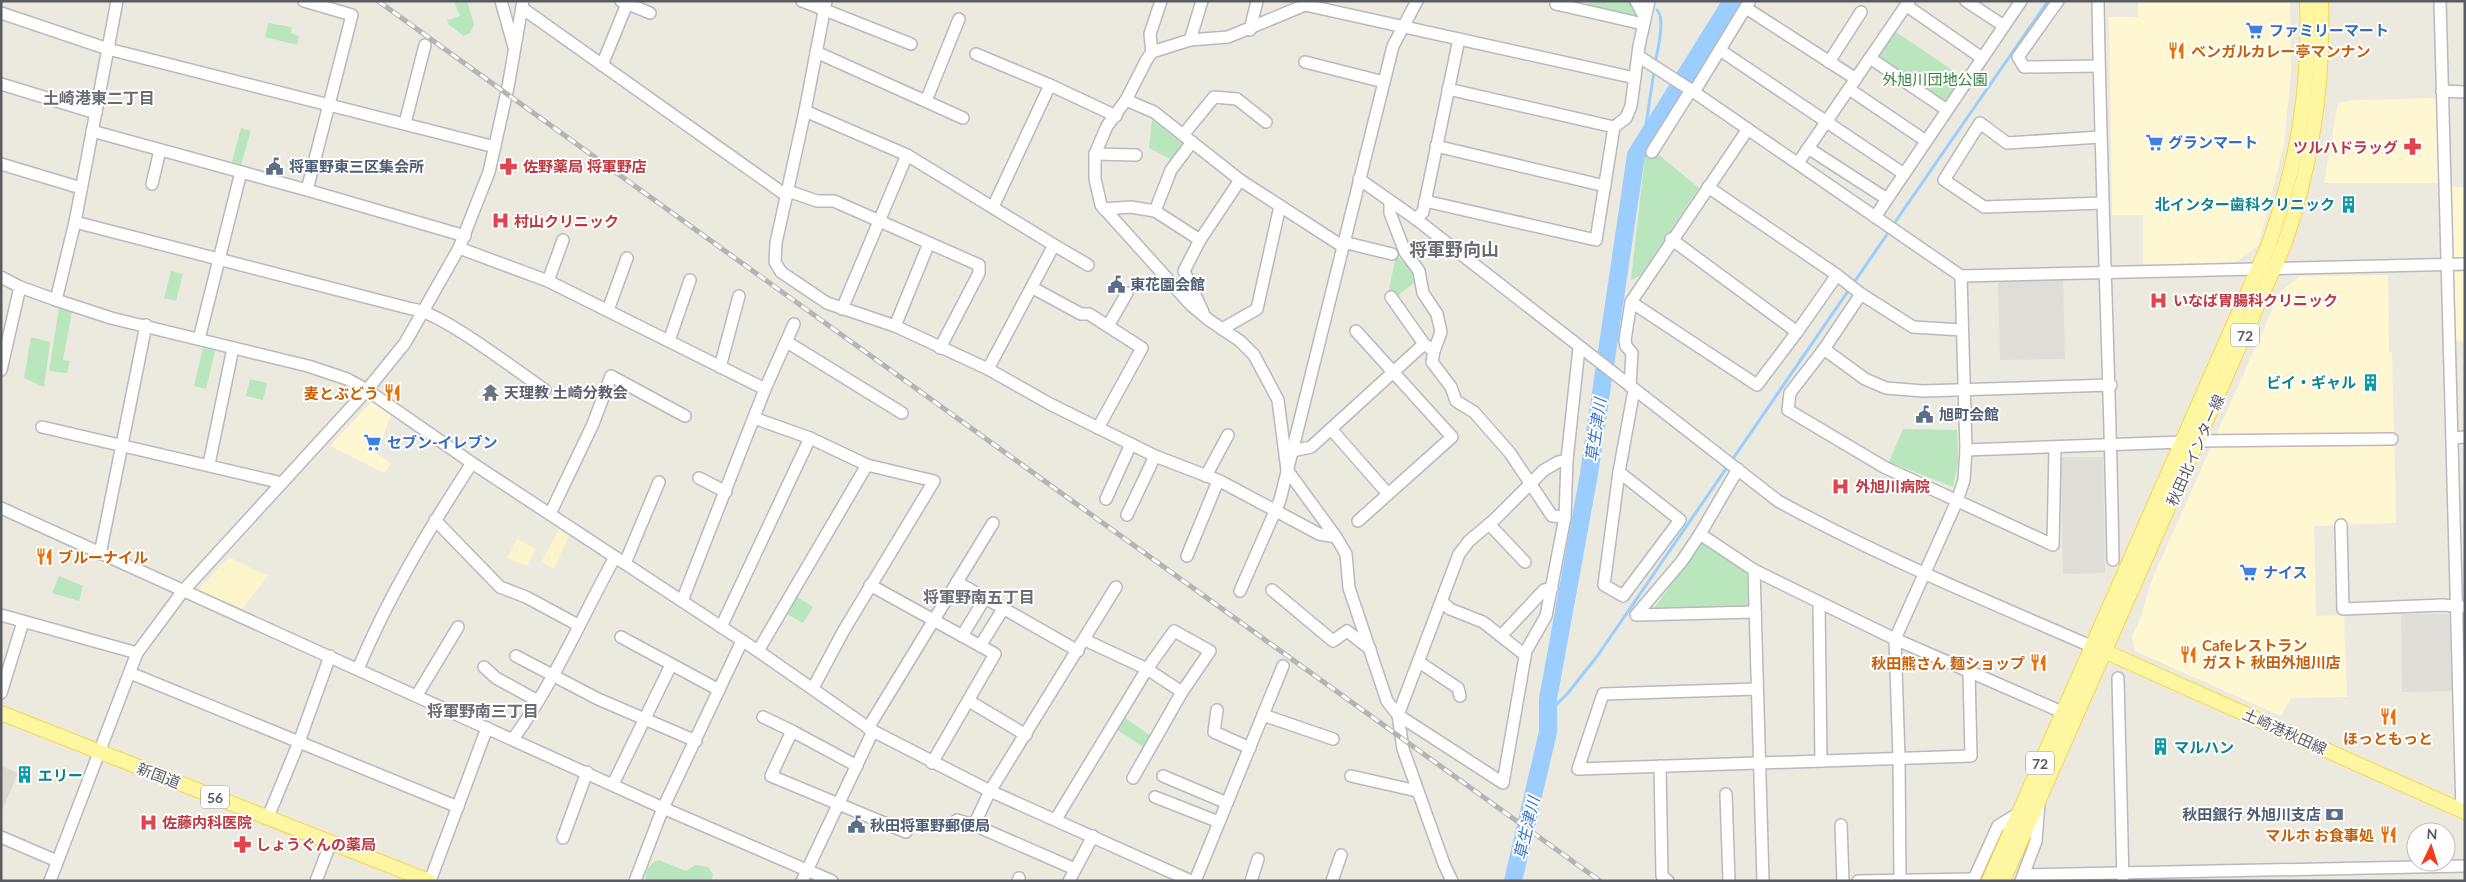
<svg xmlns="http://www.w3.org/2000/svg" width="2466" height="882" viewBox="0 0 2466 882" font-family="Lato,'Noto Sans JP',sans-serif">
  <rect width="100%" height="100%" fill="#eceadf"/>
  <!-- commercial -->
  <g fill="#fff7d1">
    <polygon points="2138,1 2290,1 2291,73 2284,145 2258,246 2236,262 2143,267 2143,215 2112,215 2109,17 2138,17"/>
    <polygon points="2438,98 2441,183 2324,183 2338,103 2354,100"/>
    <polygon points="2451,187 2465,187 2465,258 2452,258"/>
    <polygon points="2453,272 2465,272 2465,341 2453,342"/>
    <polygon points="2388,275 2389,352 2392,352 2396,523 2314,526 2316,616 2344,615 2347,697 2291,698 2281,716 2135,651 2132,637 2141,617 2151,582 2280,292 2300,276"/>
    <polygon points="372,401 391,414 377,454 391,463 384,473 330,446"/>
  </g>
  <!-- industrial -->
  <g fill="#dfddd7">
    <polygon points="2063,280 2065,359 2000,360 1998,281"/>
    <polygon points="2061,457 2103,457 2105,573 2063,574"/>
    <polygon points="2401,614 2449,614 2452,691 2402,692"/>
  </g>
  <!-- education -->
  <polygon fill="#dcd9ce" points="1,766 18,773 1,813"/>
  <!-- green -->
  <g fill="#b9e6bc">
    <polygon points="454,1 467,1 474,24 471,32 464,36 449,25 447,20 460,16"/>
    <polygon points="1589,1 1631,1 1637,13 1630,17 1588,8"/>
    <polygon points="268,23 292,27 291,33 299,36 297,45 265,37"/>
    <polygon points="1896,32 1964,78 1947,103 1942,103 1881,61 1880,55"/>
    <polygon points="1152,120 1184,145 1170,159 1149,148"/>
    <polygon points="241,128 251,131 240,168 231,165"/>
    <polygon points="1658,154 1699,188 1641,275 1631,280 1645,155"/>
    <polygon points="1396,255 1415,273 1416,281 1395,298 1389,290"/>
    <polygon points="171,271 183,274 176,301 164,298"/>
    <polygon points="59,308 72,312 63,360 70,361 67,373 49,371"/>
    <polygon points="31,337 50,342 44,387 24,378"/>
    <polygon points="203,348 215,351 206,389 194,386"/>
    <polygon points="250,379 267,383 263,400 246,396"/>
    <polygon points="1903,429 1957,430 1958,463 1953,487 1889,462"/>
    <polygon points="1702,543 1747,573 1748,606 1654,608"/>
    <polygon points="59,576 83,586 79,601 52,593"/>
    <polygon points="796,596 813,607 803,623 785,613"/>
    <polygon points="1124,717 1151,736 1143,747 1116,729"/>
    <path d="M 659,860 L 686,871 L 695,865 L 708,867 L 713,874 L 711,881 L 646,881 C 644,872 650,862 659,860 Z"/>
  </g>
  <!-- sand -->
  <g fill="#fcf4ca">
    <polygon points="559,530 569,536 554,569 541,562"/>
    <polygon points="517,539 536,549 527,566 507,558"/>
    <polygon points="229,557 268,576 242,609 198,590"/>
  </g>
  <g fill="none" stroke-linecap="round" stroke-linejoin="round">
    <!-- stream -->
    <g stroke="#9ccdff" stroke-width="3">
      <path d="M 1655,64 C 1657,52 1666,18 1657,10"/>
      <polyline points="1643,145 1654,71"/>
      <polyline points="1893,225 2048,1"/>
      <polyline points="1548,713 1568,693 1598,655 1890,230"/>
    </g>
    <!-- river -->
    <polyline stroke="#9ccdff" stroke-width="18" points="1513,881 1548,732 1548,699 1589,474 1636,155 1732,1"/>
    <defs>
      <g id="minor">
        <polyline points="304,1 352,15 307,190"/>
        <polyline points="501,1 514,47"/>
        <polyline points="621,1 650,13"/>
        <polyline points="802,1 911,44"/>
        <polyline points="826,1 805,111 776,243 775,262 781,272 827,303 895,326 988,369 1050,404 1155,456 1220,481 1319,534 1336,537 1346,554 1349,588 1387,701 1398,715 1503,783 1526,651 1546,616 1565,517 1567,460"/>
        <polyline points="1636,1 1644,16"/>
        <polyline points="1966,1 2004,26"/>
        <polyline points="2058,1 2018,57 2024,67 2099,66"/>
        <path d="M 2098,1 C 2101,188 2110,373 2113,560"/>
        <polyline points="2440,1 2462,811"/>
        <polyline points="1556,4 1643,24"/>
        <polyline points="1907,6 1982,58"/>
        <polyline points="522,8 787,196"/>
        <polyline points="1746,8 1856,79"/>
        <polyline points="1,13 108,49 495,147"/>
        <polyline points="1250,30 1257,1"/>
        <polyline points="1190,40 1202,1"/>
        <polyline points="1720,50 1904,174"/>
        <polyline points="816,52 963,118"/>
        <polyline points="1152,52 1150,34 1161,1"/>
        <polyline points="976,54 1050,85"/>
        <polyline points="1638,56 1691,90 1961,276 2465,264"/>
        <polyline points="1870,58 1947,110"/>
        <polyline points="1305,62 1384,82"/>
        <polyline points="1829,62 1861,12"/>
        <polyline points="602,65 627,4"/>
        <polyline points="1,84 96,113"/>
        <polyline points="1448,89 1614,127"/>
        <polyline points="1849,89 1926,141"/>
        <polyline points="2442,91 2465,92"/>
        <polyline points="1694,92 1749,2"/>
        <polyline points="1126,100 1154,112 1240,180 1342,246"/>
        <polyline points="926,101 959,19"/>
        <polyline points="805,111 907,155 1054,245 988,369"/>
        <polyline points="405,123 425,45"/>
        <polyline points="92,131 307,190 465,236"/>
        <polyline points="1183,135 1214,97 1237,99 1266,122"/>
        <polyline points="2100,137 2007,143 1980,123 1944,180 1984,207 2103,203"/>
        <polyline points="1436,146 1605,186"/>
        <polyline points="1808,148 1887,199"/>
        <polyline points="1652,152 1691,90"/>
        <polyline points="1095,154 1136,155"/>
        <polyline points="1798,163 1909,1"/>
        <polyline points="1,164 81,188"/>
        <path d="M 1359,179 L 1416,219 L 1778,501 C 1882,558 1992,603 2100,650"/>
        <polyline points="152,184 160,150"/>
        <polyline points="1708,187 1837,275 1797,332"/>
        <polyline points="788,191 817,201 834,201 979,265 979,273 940,348"/>
        <polyline points="1390,201 1390,213 1405,252 1419,271 1423,293 1437,314 1441,332 1434,351"/>
        <polyline points="1425,201 1596,240 1614,127 1626,118 1631,106 1639,46 1649,1"/>
        <polyline points="993,207 1050,85 1116,116"/>
        <polyline points="1104,209 1131,207 1155,211 1200,240"/>
        <polyline points="1155,211 1171,170 1192,142"/>
        <polyline points="1875,217 2021,1"/>
        <polyline points="1416,219 1423,212 1459,39"/>
        <path d="M 75,222 L 412,309 C 440,311 518,372 545,390"/>
        <polyline points="1343,242 1392,254"/>
        <polyline points="1054,245 1088,265"/>
        <polyline points="459,248 548,281 765,389"/>
        <polyline points="1837,275 1861,294"/>
        <polyline points="1,277 20,287 56,300 111,318 308,366 347,379 367,390 472,463 758,651 873,731 990,791 1191,881"/>
        <polyline points="548,281 563,240"/>
        <polyline points="1033,288 1081,314 1089,314 1142,348 1098,428"/>
        <polyline points="56,300 75,222 117,1"/>
        <polyline points="1631,302 1757,385 1797,332 1671,239"/>
        <polyline points="842,309 907,155"/>
        <polyline points="608,310 627,258"/>
        <polyline points="1203,312 1184,271 1200,240 1240,180"/>
        <polyline points="895,326 929,243"/>
        <polyline points="1108,326 1127,293"/>
        <polyline points="1222,329 1257,309 1280,206"/>
        <polyline points="1356,331 1452,437 1358,521"/>
        <polyline points="199,339 241,172"/>
        <polyline points="669,341 690,280"/>
        <polyline points="787,342 902,413"/>
        <polyline points="1424,344 1434,351 1432,362 1451,387 1456,401 1474,412 1510,453 1552,516 1565,517"/>
        <polyline points="1824,349 1861,294 1913,327 1962,330"/>
        <polyline points="720,367 739,296"/>
        <polyline points="1,370 20,287"/>
        <polyline points="1630,386 1632,353 1626,346 1625,340 1631,302 1748,129"/>
        <polyline points="754,418 810,438 867,465 934,481 844,630 813,688"/>
        <polyline points="42,427 282,483"/>
        <polyline points="1331,429 1388,494"/>
        <polyline points="2452,438 2465,437"/>
        <polyline points="2198,441 2392,439"/>
        <polyline points="2055,448 2053,545 1884,467 1788,410 1790,393 1824,349 1865,379 1886,388 1923,391 2111,385"/>
        <polyline points="1966,450 2182,442"/>
        <polyline points="1292,451 1311,447 1424,344 1391,297"/>
        <polyline points="209,464 233,348"/>
        <polyline points="1738,469 1700,534 1682,561 1636,615 1755,612"/>
        <polyline points="1619,472 1680,520 1623,596 1604,585 1619,472 1634,390"/>
        <polyline points="1206,476 1228,435"/>
        <polyline points="699,478 726,492"/>
        <polyline points="1106,499 1131,444"/>
        <polyline points="1,508 663,808 832,881"/>
        <polyline points="550,514 593,424 611,376 685,416"/>
        <polyline points="1127,515 1155,456"/>
        <polyline points="435,520 500,587 526,597 578,625"/>
        <polyline points="1489,524 1525,562"/>
        <polyline points="2341,525 2343,609 2443,605 2465,607"/>
        <polyline points="1700,534 1754,570 1819,602 1895,639 2062,712"/>
        <polyline points="1336,537 1287,470 1278,400 1254,355 1240,341 1209,320 1191,305 1101,205 1095,179 1095,154 1107,126 1126,100 1147,59 1152,52 1190,40 1228,37 1305,5 1635,78"/>
        <polyline points="100,554 146,325"/>
        <polyline points="1187,556 1218,481"/>
        <polyline points="625,563 659,482"/>
        <polyline points="1754,570 1763,881"/>
        <polyline points="957,582 1078,651"/>
        <polyline points="870,585 995,654 932,763"/>
        <polyline points="1272,590 1333,641 1347,631 1370,649"/>
        <polyline points="1240,591 1280,500 1393,46 1417,1"/>
        <polyline points="682,601 765,389 794,324"/>
        <polyline points="1442,602 1450,609 1483,622 1525,655"/>
        <polyline points="1819,602 1821,761"/>
        <polyline points="1,615 137,653"/>
        <polyline points="721,627 810,438"/>
        <polyline points="962,636 985,598"/>
        <polyline points="1501,636 1544,590 1552,588"/>
        <polyline points="621,637 719,690"/>
        <polyline points="1085,640 1147,669 1182,692 1133,778"/>
        <polyline points="980,646 1003,609"/>
        <polyline points="758,651 867,465"/>
        <polyline points="516,656 598,699 696,741"/>
        <polyline points="1419,662 1458,688 1460,696"/>
        <polyline points="484,667 496,678 538,701"/>
        <path d="M 358,669 C 389,595 429,529 472,463"/>
        <polyline points="130,673 458,807"/>
        <polyline points="2118,678 2123,881"/>
        <polyline points="1757,689 1603,694 1578,769 1971,756 1969,673"/>
        <polyline points="1,693 23,622"/>
        <polyline points="417,695 458,627"/>
        <polyline points="969,701 1026,735"/>
        <polyline points="1217,710 1214,732 1250,748"/>
        <polyline points="1263,715 1333,739"/>
        <polyline points="763,717 792,731"/>
        <polyline points="868,728 993,523"/>
        <path d="M 513,739 C 554,683 582,617 615,557"/>
        <polyline points="857,766 792,731 771,776 906,832"/>
        <polyline points="1660,766 1662,876 1668,881"/>
        <polyline points="1163,776 1227,803"/>
        <polyline points="1351,776 1417,791"/>
        <polyline points="613,784 671,665"/>
        <polyline points="1726,794 1729,881"/>
        <polyline points="1155,797 1219,822"/>
        <polyline points="268,817 299,742 330,656"/>
        <polyline points="1056,819 1147,669 1174,631 1210,651 1182,692"/>
        <polyline points="957,820 974,825"/>
        <polyline points="1841,825 1843,881"/>
        <polyline points="1,837 57,861"/>
        <polyline points="563,838 587,772"/>
        <polyline points="1075,869 974,825 990,791 1116,587"/>
        <polyline points="2024,875 2465,866"/>
        <polyline points="50,881 137,653 183,591 367,390 405,343 459,248 489,172 508,87 523,1"/>
        <polyline points="316,881 331,842"/>
        <polyline points="430,881 487,728"/>
        <polyline points="635,881 663,808 742,641"/>
        <polyline points="802,881 873,731"/>
        <polyline points="1018,881 1019,878"/>
        <polyline points="1069,881 1093,836"/>
        <polyline points="1195,881 1283,666"/>
        <polyline points="1251,881 1258,859"/>
        <polyline points="1332,881 1341,855"/>
        <polyline points="1452,881 1444,864 1403,749 1398,715 1459,554 1469,541 1494,520 1544,470 1558,462 1567,460 1579,348"/>
        <polyline points="1858,881 1974,879"/>
        <polyline points="1900,881 1899,758 1895,639 1957,501 1964,480 1966,450 1961,276"/>
        <polyline points="1973,881 1998,826 2019,813"/>
        <polyline points="2021,881 2036,841 2039,803"/>
      </g>
      <g id="major">
        <polyline points="2104,651 2465,812"/>
        <polyline points="1,713 429,881"/>
        <path d="M 1989,881 L 2269,244 C 2298,160 2310,90 2307,1"/>
        <path d="M 2003,881 L 2284,245 C 2312,165 2324,86 2321,1"/>
      </g>
    </defs>
    <!-- minor casing -->
    <use href="#minor" stroke="#b7b9bf" stroke-width="14"/>
    <!-- major casing -->
    <use href="#major" stroke="#fad44a" stroke-width="16"/>
    <!-- minor -->
    <use href="#minor" stroke="#fff" stroke-width="11"/>
    <!-- major -->
    <use href="#major" stroke="#fff6a1" stroke-width="14"/>
    <defs>
      <polyline id="rail" points="378,1 1600,881"/>
    </defs>
    <!-- rail casing -->
    <use href="#rail" stroke="#b3b4b4" stroke-width="5"/>
    <!-- rail -->
    <use href="#rail" stroke="#fff" stroke-width="3" stroke-dasharray="9" stroke-linecap="butt"/>
  </g>
  <!-- icons -->
  <defs>
    <symbol id="supermarket-bare" viewBox="-9 -9 18 18"><path d="M-6-5.5h2.5l.6 2H6L4.5 2H-2.5L-4.4-4H-6ZM-1.5 3.2a1.3 1.3 0 1 0 .1 0ZM3 3.2a1.3 1.3 0 1 0 .1 0Z" fill="#3f7fe0" stroke="#fff" stroke-width="2.5" paint-order="stroke"/></symbol>
    <symbol id="restaurant-bare" viewBox="-9 -9 18 18"><path d="M-5-6h1v4h1v-4h1v4h1v-4h1v5L-1.5 .5V6h-2V.5L-5-1ZM5-6V6H3V1.5H1.5Q1.5-4 5-6Z" fill="#e8710a" stroke="#fff" stroke-width="2.5" paint-order="stroke"/></symbol>
    <symbol id="pharmacy-bare" viewBox="-9 -9 18 18"><path d="M-2-6h4v4h4v4h-4v4h-4v-4h-4v-4h4Z" fill="#e0444e" stroke="#fff" stroke-width="2.5" paint-order="stroke"/></symbol>
    <symbol id="civic-bare" viewBox="-9 -9 18 18"><path d="M-.6-6.5H3V-4.5H.6V-3L4-1V1h2V6H-6V1h2V-1L-.6-3ZM-1.2 2.5V6h2.4V2.5Z" fill="#5c6f8a" stroke="#fff" stroke-width="2.5" paint-order="stroke"/></symbol>
    <symbol id="building-bare" viewBox="-9 -9 18 18"><path d="M-4-6H4V6H1V3H-1V6H-4ZM-2.5-4.3h1.7v1.8h-1.7ZM.8-4.3h1.7v1.8H.8ZM-2.5-1h1.7V.8h-1.7ZM.8-1h1.7V.8H.8Z" fill="#0f9aa8" stroke="#fff" stroke-width="2.5" paint-order="stroke"/></symbol>
    <symbol id="hospital-bare" viewBox="-9 -9 18 18"><path d="M-5-5h3v3.5h4V-5h3V5h-3V1.5h-4V5h-3Z" fill="#e0444e" stroke="#fff" stroke-width="2.5" paint-order="stroke"/></symbol>
    <symbol id="temple-bare" viewBox="-9 -9 18 18"><path d="M0-6L5-2H3V0L6.5 2.5H4V6H1.5V3h-3V6H-4V2.5H-6.5L-3 0V-2H-5Z" fill="#6b7280" stroke="#fff" stroke-width="2.5" paint-order="stroke"/></symbol>
    <symbol id="bank-bare" viewBox="-9 -9 18 18"><path d="M-6-4H6V4H-6ZM0-2.3a2.3 2.3 0 1 0 0 4.6a2.3 2.3 0 1 0 0-4.6Z" fill="#5c6f8a" stroke="#fff" stroke-width="2.5" paint-order="stroke"/></symbol>
  </defs>
  <g fill-rule="evenodd">
    <use href="#supermarket-bare" x="2242" y="18" width="25" height="25"/>
    <use href="#restaurant-bare" x="2164" y="38" width="25" height="25"/>
    <use href="#supermarket-bare" x="2142" y="130" width="25" height="25"/>
    <use href="#pharmacy-bare" x="2400" y="134" width="25" height="25"/>
    <use href="#civic-bare" x="262" y="154" width="25" height="25"/>
    <use href="#pharmacy-bare" x="496" y="154" width="25" height="25"/>
    <use href="#building-bare" x="2336" y="192" width="25" height="25"/>
    <use href="#hospital-bare" x="488" y="208" width="25" height="25"/>
    <use href="#civic-bare" x="1104" y="272" width="25" height="25"/>
    <use href="#hospital-bare" x="2146" y="288" width="25" height="25"/>
    <use href="#building-bare" x="2358" y="370" width="25" height="25"/>
    <use href="#temple-bare" x="478" y="380" width="25" height="25"/>
    <use href="#restaurant-bare" x="380" y="380" width="25" height="25"/>
    <use href="#civic-bare" x="1912" y="402" width="25" height="25"/>
    <use href="#supermarket-bare" x="360" y="430" width="25" height="25"/>
    <use href="#hospital-bare" x="1828" y="474" width="25" height="25"/>
    <use href="#restaurant-bare" x="32" y="544" width="25" height="25"/>
    <use href="#supermarket-bare" x="2236" y="560" width="25" height="25"/>
    <use href="#restaurant-bare" x="2176" y="642" width="25" height="25"/>
    <use href="#restaurant-bare" x="2026" y="650" width="25" height="25"/>
    <use href="#restaurant-bare" x="2376" y="704" width="25" height="25"/>
    <use href="#building-bare" x="2148" y="734" width="25" height="25"/>
    <use href="#building-bare" x="12" y="762" width="25" height="25"/>
    <use href="#bank-bare" x="2322" y="802" width="25" height="25"/>
    <use href="#hospital-bare" x="136" y="810" width="25" height="25"/>
    <use href="#civic-bare" x="844" y="812" width="25" height="25"/>
    <use href="#restaurant-bare" x="2376" y="822" width="25" height="25"/>
    <use href="#pharmacy-bare" x="230" y="832" width="25" height="25"/>
  </g>
  <g text-anchor="middle" dominant-baseline="central" stroke-width="4" stroke-linejoin="round" paint-order="stroke">
    <!-- shield labels -->
    <g fill="#fff" stroke="#8a8c90" stroke-width="1">
      <rect x="2231" y="323.5" width="28" height="23" rx="4"/>
      <rect x="2026" y="751.5" width="28" height="23" rx="4"/>
      <rect x="201" y="785.5" width="28" height="23" rx="4"/>
    </g>
    <g font-size="14" font-weight="bold" fill="#585b61">
      <text x="2245" y="335">72</text>
      <text x="2040" y="763">72</text>
      <text x="215" y="797">56</text>
    </g>
    <!-- shop labels -->
    <g font-size="15" font-weight="bold" fill="#366cbe" stroke="#fff" text-anchor="start">
      <text x="2269" y="30">ファミリーマート</text>
      <text x="2168" y="142">グランマート</text>
      <text x="387" y="442">セブン-イレブン</text>
      <text x="2263" y="572">ナイス</text>
    </g>
    <!-- food labels -->
    <g font-size="15" font-weight="bold" fill="#c56008" stroke="#fff" text-anchor="start">
      <text x="2191" y="51">ベンガルカレー亭マンナン</text>
      <text x="379" y="393" text-anchor="end">麦とぶどう</text>
      <text x="58" y="557">ブルーナイル</text>
      <text x="2202" y="645">Cafeレストラン<tspan x="2202" dy="17">ガスト 秋田外旭川店</tspan></text>
      <text x="2025" y="663" text-anchor="end">秋田熊さん 麺ショップ</text>
      <text x="2388" y="738" text-anchor="middle">ほっともっと</text>
      <text x="2374" y="835" text-anchor="end">マルホ お食事処</text>
    </g>
    <!-- park labels -->
    <g font-size="15" fill="#2e8337" stroke="#fff">
      <text x="1935" y="79">外旭川団地公園</text>
    </g>
    <!-- health labels -->
    <g font-size="15" font-weight="bold" fill="#be3a42" stroke="#fff" text-anchor="start">
      <text x="2398" y="147" text-anchor="end">ツルハドラッグ</text>
      <text x="523" y="166">佐野薬局 将軍野店</text>
      <text x="514" y="221">村山クリニック</text>
      <text x="2173" y="300">いなば胃腸科クリニック</text>
      <text x="1855" y="486">外旭川病院</text>
      <text x="162" y="822">佐藤内科医院</text>
      <text x="256" y="844">しょうぐんの薬局</text>
    </g>
    <!-- service labels -->
    <g font-size="15" font-weight="bold" fill="#4e5e75" stroke="#fff" text-anchor="start">
      <text x="289" y="166">将軍野東三区集会所</text>
      <text x="1130" y="284">東花園会館</text>
      <text x="1939" y="414">旭町会館</text>
      <text x="2321" y="814" text-anchor="end">秋田銀行 外旭川支店</text>
      <text x="870" y="825">秋田将軍野郵便局</text>
    </g>
    <!-- culture labels -->
    <g font-size="15" font-weight="bold" fill="#0d838f" stroke="#fff" text-anchor="end">
      <text x="2335" y="204">北インター歯科クリニック</text>
      <text x="2356" y="382">ビイ・ギャル</text>
      <text x="2174" y="747" text-anchor="start">マルハン</text>
      <text x="38" y="775" text-anchor="start">エリー</text>
    </g>
    <!-- worship labels -->
    <g font-size="15" font-weight="bold" fill="#5b616d" stroke="#fff" text-anchor="start">
      <text x="504" y="392">天理教 土崎分教会</text>
    </g>
    <!-- street labels -->
    <g font-size="15" fill="#585b61" stroke="#fff">
      <text transform="translate(2195 450) rotate(-66)">秋田北インター線</text>
      <text transform="translate(2285 731) rotate(24)">土崎港秋田線</text>
      <text transform="translate(159 775) rotate(21)">新国道</text>
    </g>
    <!-- neighbourhood labels -->
    <g font-size="16" font-weight="bold" fill="#696d73" stroke="#fff">
      <text x="99" y="97">土崎港東二丁目</text>
      <text x="979" y="596">将軍野南五丁目</text>
      <text x="483" y="710">将軍野南三丁目</text>
    </g>
    <!-- water labels -->
    <g font-size="16" font-style="italic" fill="#3875c9" stroke="#fff">
      <text transform="translate(1595 430) rotate(-82)">草生津川</text>
      <text transform="translate(1526 828) rotate(-77)">草生津川</text>
    </g>
    <!-- quarter labels -->
    <g font-size="18" font-weight="bold" fill="#696d73" stroke="#fff">
      <text x="1454" y="249">将軍野向山</text>
    </g>
  </g>
  <!-- border -->
  <rect width="2466" height="882" fill="none" stroke="#585b61" stroke-width="5"/>
  <!-- north arrow -->
  <g transform="translate(2431 847) rotate(4)"><circle r="24" fill="#ffffff" stroke="#bcbdc0"/>
  <path d="M0-4L9 19L0 12L-9 19Z" fill="#f43c1d"/>
  <text y="-8" font-size="14" font-weight="bold" text-anchor="middle" fill="#585b61">N</text>
  </g>
</svg>
